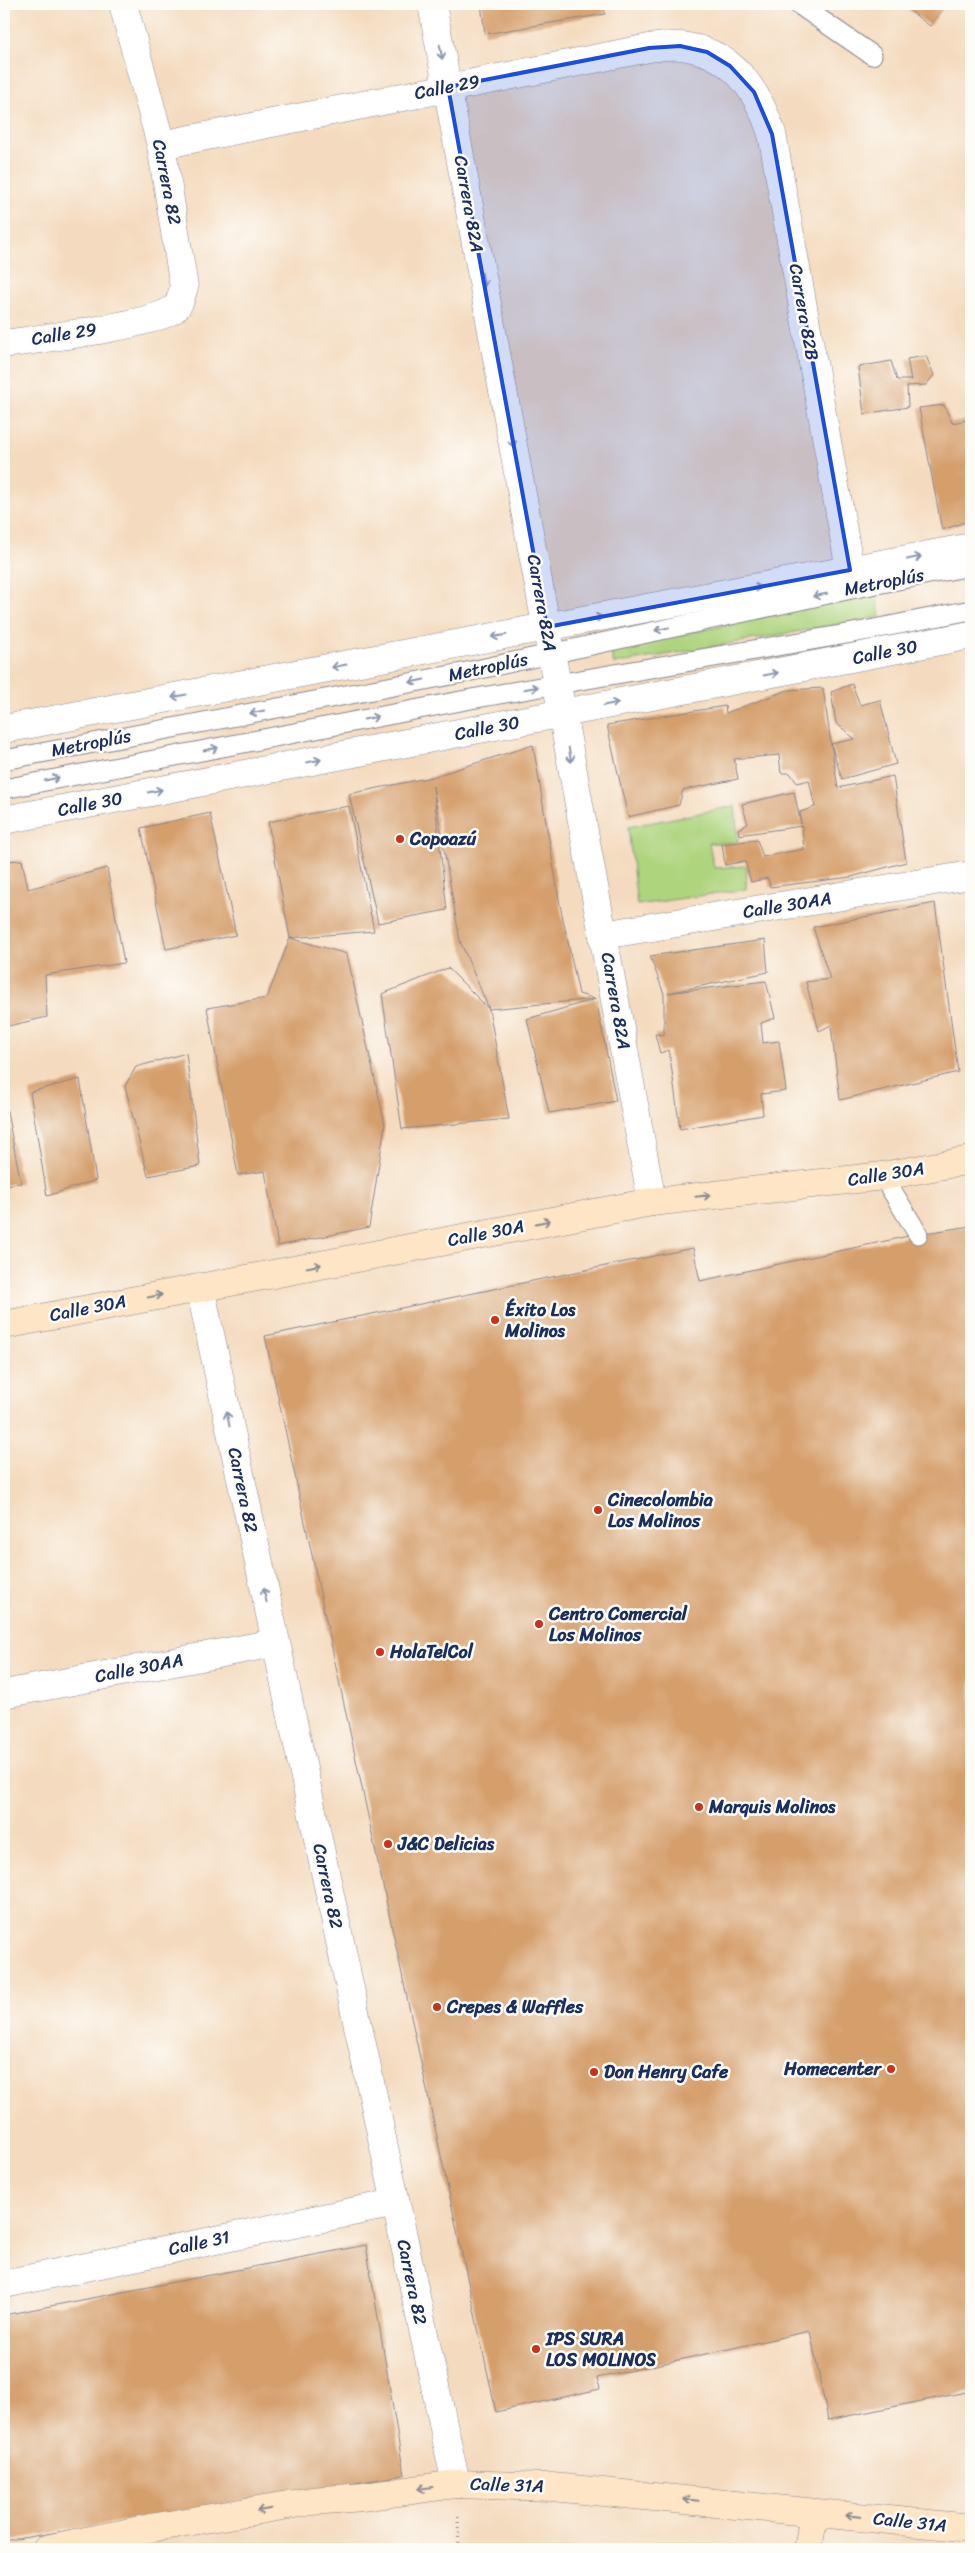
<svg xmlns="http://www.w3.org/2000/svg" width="975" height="2553" viewBox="0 0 975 2553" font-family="Sriracha,sans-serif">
  <rect width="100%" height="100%" fill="#fdfcf7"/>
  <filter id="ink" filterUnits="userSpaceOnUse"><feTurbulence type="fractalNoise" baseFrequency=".02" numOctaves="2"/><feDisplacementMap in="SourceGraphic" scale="10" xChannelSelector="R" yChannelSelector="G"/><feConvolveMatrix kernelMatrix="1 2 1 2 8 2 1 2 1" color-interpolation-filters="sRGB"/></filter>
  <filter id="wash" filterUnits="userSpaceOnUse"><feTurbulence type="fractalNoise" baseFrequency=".0096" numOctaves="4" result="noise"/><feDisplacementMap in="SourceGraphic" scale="20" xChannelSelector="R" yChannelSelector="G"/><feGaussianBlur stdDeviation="1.12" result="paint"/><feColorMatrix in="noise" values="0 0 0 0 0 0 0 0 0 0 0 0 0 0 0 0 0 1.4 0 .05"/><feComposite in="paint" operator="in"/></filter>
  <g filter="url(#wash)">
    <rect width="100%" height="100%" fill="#f4dbbf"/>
    <!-- green -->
    <g fill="#aed47e" stroke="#64826e">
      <polygon points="876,593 880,617 614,664 610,650"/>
      <polygon points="735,806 738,843 709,843 714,868 747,866 746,889 637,905 628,827"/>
    </g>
    <g id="blocks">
      <!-- building -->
      <g fill="#d59f6c">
        <polygon points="481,4 603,4 605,14 485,34"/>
        <polygon points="901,4 946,4 930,26"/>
        <polygon points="926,356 934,375 926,385 907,386 908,407 864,414 858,367 891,361 897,380 911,380 907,359"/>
        <polygon points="944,405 952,423 967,420 971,440 971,520 942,530 919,408"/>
        <polygon points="852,684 860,705 880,700 896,764 842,779 831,744 838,788 893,776 906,862 851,877 770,887 768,878 751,882 745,861 725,865 722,844 757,840 763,857 804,849 802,826 739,835 738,829 748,824 742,804 794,792 801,824 800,812 815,807 809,780 797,783 790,773 781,773 779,755 734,759 738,779 683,790 679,805 628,817 607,725 725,706 726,713 788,690 823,688 831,744 855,739 836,723 831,692"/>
        <polygon points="533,745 560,905 579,994 595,999 489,1009 509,1119 402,1129 382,994 448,968 489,1009 460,941 433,786 447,910 378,923 349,794 432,777"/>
        <polygon points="349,806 374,931 290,938 268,822"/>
        <polygon points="210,813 236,935 166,949 141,828"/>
        <polygon points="22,860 28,889 107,868 124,963 45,975 47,1017 4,1027 4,861"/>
        <polygon points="935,903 958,1072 840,1100 831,1025 819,1031 806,982 830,979 813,927"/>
        <polygon points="290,938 347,954 385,1125 369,1227 278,1246 265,1171 238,1175 207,1008 267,998"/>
        <polygon points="765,940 768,972 668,993 766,981 775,1018 761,1023 763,1043 779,1041 786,1091 761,1094 763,1115 680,1129 669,1050 660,1053 655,1034 664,1035 664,994 650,956"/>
        <polygon points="596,999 616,1101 549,1113 527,1019"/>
        <polygon points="186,1053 200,1166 148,1176 125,1086 136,1067"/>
        <polygon points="80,1079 96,1180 47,1196 30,1092"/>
        <polygon points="4,1097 21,1183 4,1185"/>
        <polygon points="971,1226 971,2391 828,2420 810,2331 597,2378 600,2389 496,2412 265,1336 693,1248 700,1281 918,1234"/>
        <polygon points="366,2245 404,2475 4,2541 4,2315"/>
      </g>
    </g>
  </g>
  <g filter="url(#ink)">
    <use href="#blocks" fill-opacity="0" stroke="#88858e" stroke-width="1"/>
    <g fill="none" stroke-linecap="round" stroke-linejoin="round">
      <defs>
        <g id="lane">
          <polyline points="798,4 872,55"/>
          <polyline points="4,760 462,673 856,588 971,566"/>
          <polyline points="4,789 471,699 864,631 971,610"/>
          <polyline points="883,1176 918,1234"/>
        </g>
        <g id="street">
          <polyline points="432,4 652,1202"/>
          <path d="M 161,145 L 649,48 C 659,47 670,45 680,46 C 732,51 757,89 772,134 L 850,570"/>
          <path d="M 4,344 C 37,339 154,326 175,308 C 180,304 182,293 184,287 L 161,145 L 123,4"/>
          <polyline points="4,729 971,547"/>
          <polyline points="4,820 971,635"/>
          <polyline points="603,935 971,875"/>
          <polyline points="200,1287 456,2484"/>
          <polyline points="4,1694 275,1643"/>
          <polyline points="4,2284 395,2203"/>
        </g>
        <g id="secondary">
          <polyline points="4,1325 652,1202 883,1176 971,1160"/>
          <polyline points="46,2549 151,2528 312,2501 363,2497 456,2484 552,2487 971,2528"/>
          <polyline points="808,2549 814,2513"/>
        </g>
      </defs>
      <!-- lane casing -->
      <use href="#lane" stroke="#88858e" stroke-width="21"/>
      <!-- street casing -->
      <use href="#street" stroke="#88858e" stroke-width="29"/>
      <!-- secondary casing -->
      <use href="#secondary" stroke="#88858e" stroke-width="29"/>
      <!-- path -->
      <polyline stroke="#88858e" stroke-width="3" stroke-dasharray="1 4" stroke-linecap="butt" points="458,2517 459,2549"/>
      <!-- lane -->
      <use href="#lane" stroke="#fff" stroke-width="19"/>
      <!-- street -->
      <use href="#street" stroke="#fff" stroke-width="28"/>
      <!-- secondary -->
      <use href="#secondary" stroke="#fde5c5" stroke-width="28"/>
    </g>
    <!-- one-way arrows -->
    <defs><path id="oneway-shaft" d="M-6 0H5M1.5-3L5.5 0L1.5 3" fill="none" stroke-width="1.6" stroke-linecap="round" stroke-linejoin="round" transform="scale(1.25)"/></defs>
    <g stroke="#8d97ae">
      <use href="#oneway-shaft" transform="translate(441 52) rotate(80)"/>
      <use href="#oneway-shaft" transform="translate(483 280) rotate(80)"/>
      <use href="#oneway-shaft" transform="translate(512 440) rotate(80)"/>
      <use href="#oneway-shaft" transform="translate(914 558) rotate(-11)"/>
      <use href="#oneway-shaft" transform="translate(754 588) rotate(-11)"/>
      <use href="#oneway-shaft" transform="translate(820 595) rotate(168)"/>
      <use href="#oneway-shaft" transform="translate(595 618) rotate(-11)"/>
      <use href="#oneway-shaft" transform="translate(662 629) rotate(168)"/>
      <use href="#oneway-shaft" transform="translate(499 636) rotate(170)"/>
      <use href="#oneway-shaft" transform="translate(339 666) rotate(169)"/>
      <use href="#oneway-shaft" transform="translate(771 674) rotate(-11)"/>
      <use href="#oneway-shaft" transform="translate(417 681) rotate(169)"/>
      <use href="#oneway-shaft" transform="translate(531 688) rotate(-10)"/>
      <use href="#oneway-shaft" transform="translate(179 696) rotate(169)"/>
      <use href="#oneway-shaft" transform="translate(611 704) rotate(-11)"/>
      <use href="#oneway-shaft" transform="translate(257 712) rotate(169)"/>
      <use href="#oneway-shaft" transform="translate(371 718) rotate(-11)"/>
      <use href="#oneway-shaft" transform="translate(211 749) rotate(-11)"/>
      <use href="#oneway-shaft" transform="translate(570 755) rotate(80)"/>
      <use href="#oneway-shaft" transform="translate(314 761) rotate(-11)"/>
      <use href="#oneway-shaft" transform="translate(52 779) rotate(-11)"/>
      <use href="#oneway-shaft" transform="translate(155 791) rotate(-11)"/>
      <use href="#oneway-shaft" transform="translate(228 1419) rotate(-102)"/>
      <use href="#oneway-shaft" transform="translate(265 1595) rotate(-102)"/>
    </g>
    <g stroke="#8c8a92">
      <use href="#oneway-shaft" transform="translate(703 1196) rotate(-6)"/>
      <use href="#oneway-shaft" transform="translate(543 1222) rotate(-11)"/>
      <use href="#oneway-shaft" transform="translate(314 1266) rotate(-11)"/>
      <use href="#oneway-shaft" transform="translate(155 1296) rotate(-11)"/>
      <use href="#oneway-shaft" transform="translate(425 2488) rotate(172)"/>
      <use href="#oneway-shaft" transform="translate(691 2500) rotate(-174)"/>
      <use href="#oneway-shaft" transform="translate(264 2510) rotate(170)"/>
      <use href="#oneway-shaft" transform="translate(853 2516) rotate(-174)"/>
    </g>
  </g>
  <!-- marked area -->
  <path fill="#1d4ed8" fill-opacity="0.2" stroke="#1d4ed8" stroke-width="4" stroke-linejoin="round" d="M 680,46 L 707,52 L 730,66 L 754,92 L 772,134 L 850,570 L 547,627 L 448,87 L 649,48 Z"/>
  <!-- markers -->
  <g fill="#c8321e" stroke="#fdfcf7" stroke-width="2">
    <circle cx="400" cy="839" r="5"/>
    <circle cx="495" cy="1320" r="5"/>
    <circle cx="598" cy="1510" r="5"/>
    <circle cx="539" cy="1624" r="5"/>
    <circle cx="380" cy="1652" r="5"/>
    <circle cx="699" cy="1807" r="5"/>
    <circle cx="388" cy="1844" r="5"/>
    <circle cx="437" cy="2007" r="5"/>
    <circle cx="891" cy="2069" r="5"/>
    <circle cx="594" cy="2072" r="5"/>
    <circle cx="536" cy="2349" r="5"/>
  </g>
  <g text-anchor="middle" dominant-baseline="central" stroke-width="5" stroke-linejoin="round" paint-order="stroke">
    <!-- street labels -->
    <g font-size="18" fill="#1b2f5e" stroke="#fdfcf7">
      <text transform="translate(447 87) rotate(-11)">Calle 29</text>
      <text transform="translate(167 182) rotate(79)">Carrera 82</text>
      <text transform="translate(469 204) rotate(80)">Carrera 82A</text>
      <text transform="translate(804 312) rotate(80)">Carrera 82B</text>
      <text transform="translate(64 334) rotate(-9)">Calle 29</text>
      <text transform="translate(884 582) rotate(-11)">Metroplús</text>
      <text transform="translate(542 603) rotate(80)">Carrera 82A</text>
      <text transform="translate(885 652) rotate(-11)">Calle 30</text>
      <text transform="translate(488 667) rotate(-12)">Metroplús</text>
      <text transform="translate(487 728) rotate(-11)">Calle 30</text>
      <text transform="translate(91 743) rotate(-11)">Metroplús</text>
      <text transform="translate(90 804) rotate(-11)">Calle 30</text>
      <text transform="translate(787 905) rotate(-9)">Calle 30AA</text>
      <text transform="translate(616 1001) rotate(80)">Carrera 82A</text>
      <text transform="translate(886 1174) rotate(-9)">Calle 30A</text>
      <text transform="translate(486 1233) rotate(-11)">Calle 30A</text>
      <text transform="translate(88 1308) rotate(-11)">Calle 30A</text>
      <text transform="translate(243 1490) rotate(78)">Carrera 82</text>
      <text transform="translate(139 1668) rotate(-11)">Calle 30AA</text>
      <text transform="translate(328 1886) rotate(78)">Carrera 82</text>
      <text transform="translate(199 2243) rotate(-12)">Calle 31</text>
      <text transform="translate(412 2282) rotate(78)">Carrera 82</text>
      <text transform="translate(507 2485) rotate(2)">Calle 31A</text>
      <text transform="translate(910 2522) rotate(6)">Calle 31A</text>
    </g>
    <!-- poi labels -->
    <g font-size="18" font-weight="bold" fill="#1b2f5e" stroke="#fdfcf7" text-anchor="start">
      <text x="410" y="839">Copoazú</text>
      <text x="505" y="1310">Éxito Los<tspan x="505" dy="21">Molinos</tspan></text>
      <text x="608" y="1500">Cinecolombia<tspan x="608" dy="21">Los Molinos</tspan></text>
      <text x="549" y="1614">Centro Comercial<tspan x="549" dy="21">Los Molinos</tspan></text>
      <text x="390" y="1652">HolaTelCol</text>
      <text x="709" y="1807">Marquis Molinos</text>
      <text x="398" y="1844">J&amp;C Delicias</text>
      <text x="447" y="2007">Crepes &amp; Waffles</text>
      <text x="881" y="2069" text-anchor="end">Homecenter</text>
      <text x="604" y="2072">Don Henry Cafe</text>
      <text x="546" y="2339">IPS SURA<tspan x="546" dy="21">LOS MOLINOS</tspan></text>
    </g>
  </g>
  <!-- margin -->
  <rect width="975" height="2553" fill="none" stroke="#fdfcf7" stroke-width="20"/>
</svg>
